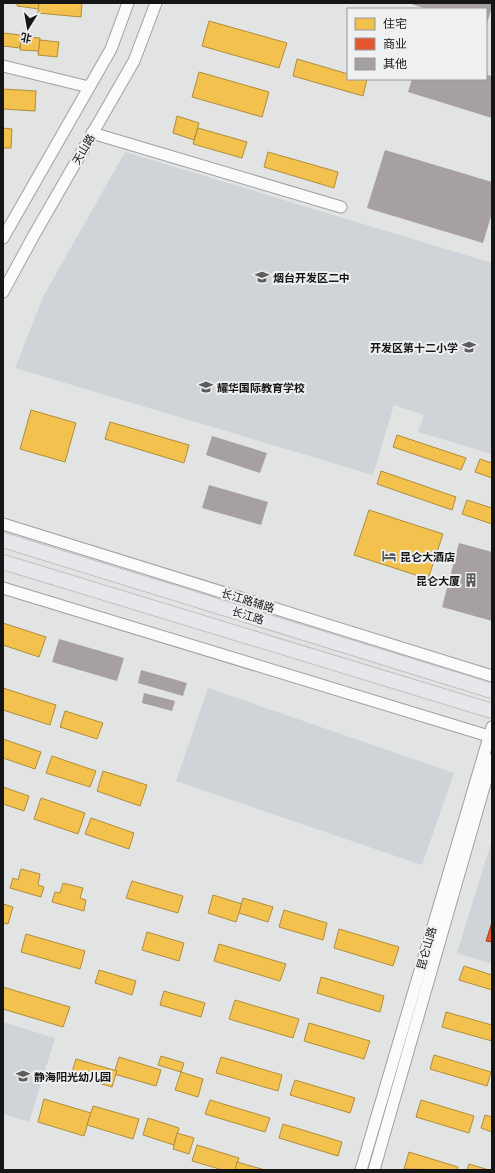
<svg xmlns="http://www.w3.org/2000/svg" width="495" height="1173" viewBox="0 0 495 1173" font-family="Lato,'Noto Sans SC',sans-serif">
  <rect width="100%" height="100%" fill="#e2e3e3"/>
  <!-- built -->
  <g fill="#d0d4d8">
    <polygon points="125,152 492,263 492,454 418,432 424,415 394,405 373,475 15,368 43,297"/>
    <polygon points="208,688 454,773 422,865 176,781"/>
    <polygon points="492,840 492,964 457,953"/>
    <polygon points="3,1022 55,1038 29,1122 3,1114"/>
  </g>
  <!-- homes -->
  <g fill="#f2c14e" stroke="#b08d3d">
    <polygon points="17,3 39,3 39,9 17,6"/>
    <polygon points="39,3 82,3 81,17 38,13"/>
    <polygon points="209,21 287,43 279,68 202,46"/>
    <polygon points="3,33 21,35 20,48 3,46"/>
    <polygon points="21,36 40,38 39,51 20,50"/>
    <polygon points="40,40 59,42 57,57 38,55"/>
    <polygon points="297,59 348,74 348,79 367,79 363,96 293,76"/>
    <polygon points="199,72 269,92 262,117 192,97"/>
    <polygon points="3,89 36,91 35,111 3,109"/>
    <polygon points="177,116 199,123 194,140 173,133"/>
    <polygon points="3,128 12,129 11,148 3,148"/>
    <polygon points="198,128 247,142 242,158 193,144"/>
    <polygon points="268,152 338,172 334,188 264,167"/>
    <polygon points="31,410 76,423 65,462 20,449"/>
    <polygon points="110,422 189,445 184,463 105,439"/>
    <polygon points="397,435 466,458 461,470 393,447"/>
    <polygon points="480,459 492,463 492,478 475,472"/>
    <polygon points="381,471 456,497 452,510 377,484"/>
    <polygon points="467,500 492,508 492,524 462,514"/>
    <polygon points="369,510 443,534 428,579 354,555"/>
    <polygon points="3,623 46,637 39,657 3,645"/>
    <polygon points="3,688 56,705 50,725 3,710"/>
    <polygon points="65,711 103,723 97,739 60,727"/>
    <polygon points="3,739 41,752 35,769 3,758"/>
    <polygon points="52,756 96,771 90,787 46,773"/>
    <polygon points="103,771 147,785 140,806 97,791"/>
    <polygon points="3,787 29,796 24,811 3,804"/>
    <polygon points="41,798 85,813 78,834 34,819"/>
    <polygon points="91,818 134,833 129,849 85,834"/>
    <polygon points="21,869 40,874 38,885 44,887 41,897 10,888 13,878 18,880"/>
    <polygon points="132,881 183,896 178,913 126,898"/>
    <polygon points="63,883 83,888 80,898 86,900 84,911 52,902 55,892 60,893"/>
    <polygon points="213,895 242,904 236,922 208,913"/>
    <polygon points="243,898 273,907 268,922 239,913"/>
    <polygon points="3,904 13,907 8,924 3,923"/>
    <polygon points="284,910 327,923 323,940 279,927"/>
    <polygon points="339,929 399,947 393,966 334,948"/>
    <polygon points="147,932 184,943 179,961 142,950"/>
    <polygon points="26,934 85,951 80,969 21,952"/>
    <polygon points="219,944 286,964 280,981 214,961"/>
    <polygon points="464,966 492,975 492,990 459,980"/>
    <polygon points="99,970 136,981 132,995 95,983"/>
    <polygon points="321,977 384,996 380,1012 317,993"/>
    <polygon points="3,987 70,1007 63,1027 3,1009"/>
    <polygon points="164,991 205,1003 201,1017 160,1005"/>
    <polygon points="235,1000 299,1019 293,1038 229,1019"/>
    <polygon points="446,1012 492,1025 492,1041 442,1027"/>
    <polygon points="309,1023 370,1041 364,1059 304,1041"/>
    <polygon points="434,1055 491,1072 487,1086 430,1069"/>
    <polygon points="161,1056 184,1063 181,1072 158,1065"/>
    <polygon points="119,1057 161,1070 156,1086 114,1074"/>
    <polygon points="221,1057 282,1075 278,1091 216,1073"/>
    <polygon points="76,1059 117,1071 112,1087 71,1075"/>
    <polygon points="181,1072 203,1079 198,1097 175,1090"/>
    <polygon points="295,1080 355,1098 350,1113 290,1095"/>
    <polygon points="44,1099 91,1113 84,1136 38,1122"/>
    <polygon points="210,1100 270,1118 265,1132 205,1114"/>
    <polygon points="421,1100 474,1116 469,1133 416,1117"/>
    <polygon points="93,1106 139,1119 133,1139 87,1125"/>
    <polygon points="485,1115 492,1117 492,1132 481,1128"/>
    <polygon points="148,1118 179,1128 174,1145 143,1135"/>
    <polygon points="283,1124 342,1142 338,1156 279,1138"/>
    <polygon points="177,1133 194,1138 189,1154 173,1149"/>
    <polygon points="197,1145 239,1158 235,1170 223,1170 192,1161"/>
    <polygon points="409,1152 458,1167 457,1170 404,1169"/>
    <polygon points="237,1162 265,1170 235,1170"/>
    <polygon points="469,1164 489,1170 467,1170"/>
  </g>
  <!-- shops -->
  <polygon fill="#e4572e" stroke="#a64327" points="492,922 492,942 486,941"/>
  <!-- building -->
  <g fill="#a69fa4">
    <polygon points="408,3 492,3 492,7 486,26 486,9 427,9"/>
    <polygon points="486,75 492,76 492,118 408,92 412,79 486,79"/>
    <polygon points="385,150 492,182 492,213 483,243 367,208"/>
    <polygon points="212,436 267,453 260,473 206,455"/>
    <polygon points="209,485 268,502 261,525 202,508"/>
    <polygon points="459,543 492,552 492,621 442,607"/>
    <polygon points="59,639 124,658 117,681 52,662"/>
    <polygon points="141,670 187,683 183,696 138,683"/>
    <polygon points="144,693 175,701 172,711 142,703"/>
  </g>
  <g fill="none" stroke-linecap="round" stroke-linejoin="round">
    <defs>
      <g id="minor">
        <polyline points="3,66 89,87"/>
        <polyline points="92,133 341,207"/>
        <polyline points="3,238 111,49 128,3"/>
        <polyline points="3,292 34,235 134,61 156,3"/>
        <polyline points="3,524 492,676"/>
        <polyline points="3,588 492,737"/>
        <polyline points="361,1170 492,727"/>
        <polyline points="374,1170 492,759"/>
      </g>
      <g id="major">
        <polyline points="3,540 492,691"/>
        <polyline points="3,562 492,711"/>
      </g>
    </defs>
    <!-- minor casing -->
    <use href="#minor" stroke="#9fa0a0" stroke-width="13"/>
    <!-- major casing -->
    <use href="#major" stroke="#c1c1c2" stroke-width="16"/>
    <!-- minor -->
    <use href="#minor" stroke="#fbfbfb" stroke-width="11"/>
    <!-- major -->
    <use href="#major" stroke="#e9e6eb" stroke-width="14"/>
  </g>
  <!-- icons -->
  <defs>
    <symbol id="school-bare" viewBox="-9 -9 18 18"><path d="M0-5L7-2L0 1L-7-2ZM-4 1L0 2.5L4 1V4Q0 6-4 4Z" fill="#5d5d5e" stroke="#eef0f2" stroke-width="2.5" paint-order="stroke"/></symbol>
    <symbol id="hotel-bare" viewBox="-9 -9 18 18"><path d="M-6-4.5h1.5V1H6V5H4.5V3h-9V5H-6ZM-4 0a1.8 1.8 0 1 1 3.6 0ZM.5 0V-2.5h3Q6-2.5 6 0Z" fill="#5d5d5e" stroke="#eef0f2" stroke-width="2.5" paint-order="stroke"/></symbol>
    <symbol id="building-bare" viewBox="-9 -9 18 18"><path d="M-4-6H4V6H1V3H-1V6H-4ZM-2.5-4.3h1.7v1.8h-1.7ZM.8-4.3h1.7v1.8H.8ZM-2.5-1h1.7V.8h-1.7ZM.8-1h1.7V.8H.8Z" fill="#5d5d5e" stroke="#eef0f2" stroke-width="2.5" paint-order="stroke"/></symbol>
  </defs>
  <g fill-rule="evenodd">
    <use href="#school-bare" x="252" y="267" width="20" height="20"/>
    <use href="#school-bare" x="459" y="337" width="20" height="20"/>
    <use href="#school-bare" x="196" y="377" width="20" height="20"/>
    <use href="#hotel-bare" x="379" y="546" width="20" height="20"/>
    <use href="#building-bare" x="461" y="570" width="20" height="20"/>
    <use href="#school-bare" x="13" y="1066" width="20" height="20"/>
  </g>
  <g text-anchor="middle" dominant-baseline="central" stroke-width="4" stroke-linejoin="round" paint-order="stroke">
    <!-- street labels -->
    <g font-size="11" fill="#151516" stroke="#eef0f2">
      <text transform="translate(83 149) rotate(-60)">天山路</text>
      <text transform="translate(248 600) rotate(17)">长江路辅路</text>
      <text transform="translate(248 615) rotate(17)">长江路</text>
      <text transform="translate(426 948) rotate(-74)">昆仑山路</text>
    </g>
    <!-- poi labels -->
    <g font-size="11" font-weight="bold" fill="#151516" stroke="#eef0f2" text-anchor="start">
      <text x="273" y="277">烟台开发区二中</text>
      <text x="458" y="347" text-anchor="end">开发区第十二小学</text>
      <text x="217" y="387">耀华国际教育学校</text>
      <text x="400" y="556">昆仑大酒店</text>
      <text x="460" y="580" text-anchor="end">昆仑大厦</text>
      <text x="34" y="1076">静海阳光幼儿园</text>
    </g>
  </g>
  <!-- border -->
  <rect width="495" height="1173" fill="none" stroke="#151516" stroke-width="8"/>
  <!-- legend -->
  <rect x="347" y="8" width="140" height="72" fill="#eef0f2" stroke="#97989a"/>
  <rect x="355" y="18" width="20" height="12" fill="#f2c14e" stroke="#97989a"/>
  <text x="383" y="28" font-size="12" fill="#151516">住宅</text>
  <rect x="355" y="38" width="20" height="12" fill="#e4572e" stroke="#97989a"/>
  <text x="383" y="48" font-size="12" fill="#151516">商业</text>
  <rect x="355" y="58" width="20" height="12" fill="#a69fa4" stroke="#97989a"/>
  <text x="383" y="68" font-size="12" fill="#151516">其他</text>
  <!-- north arrow -->
  <g transform="translate(28 28) rotate(191)" stroke="#eef0f2" stroke-width="3" paint-order="stroke">
  <path d="M0-3L7 15L0 10L-7 15Z" fill="#151516"/>
  <text y="-6" font-size="11" font-weight="bold" text-anchor="middle" fill="#151516">北</text>
  </g>
</svg>
